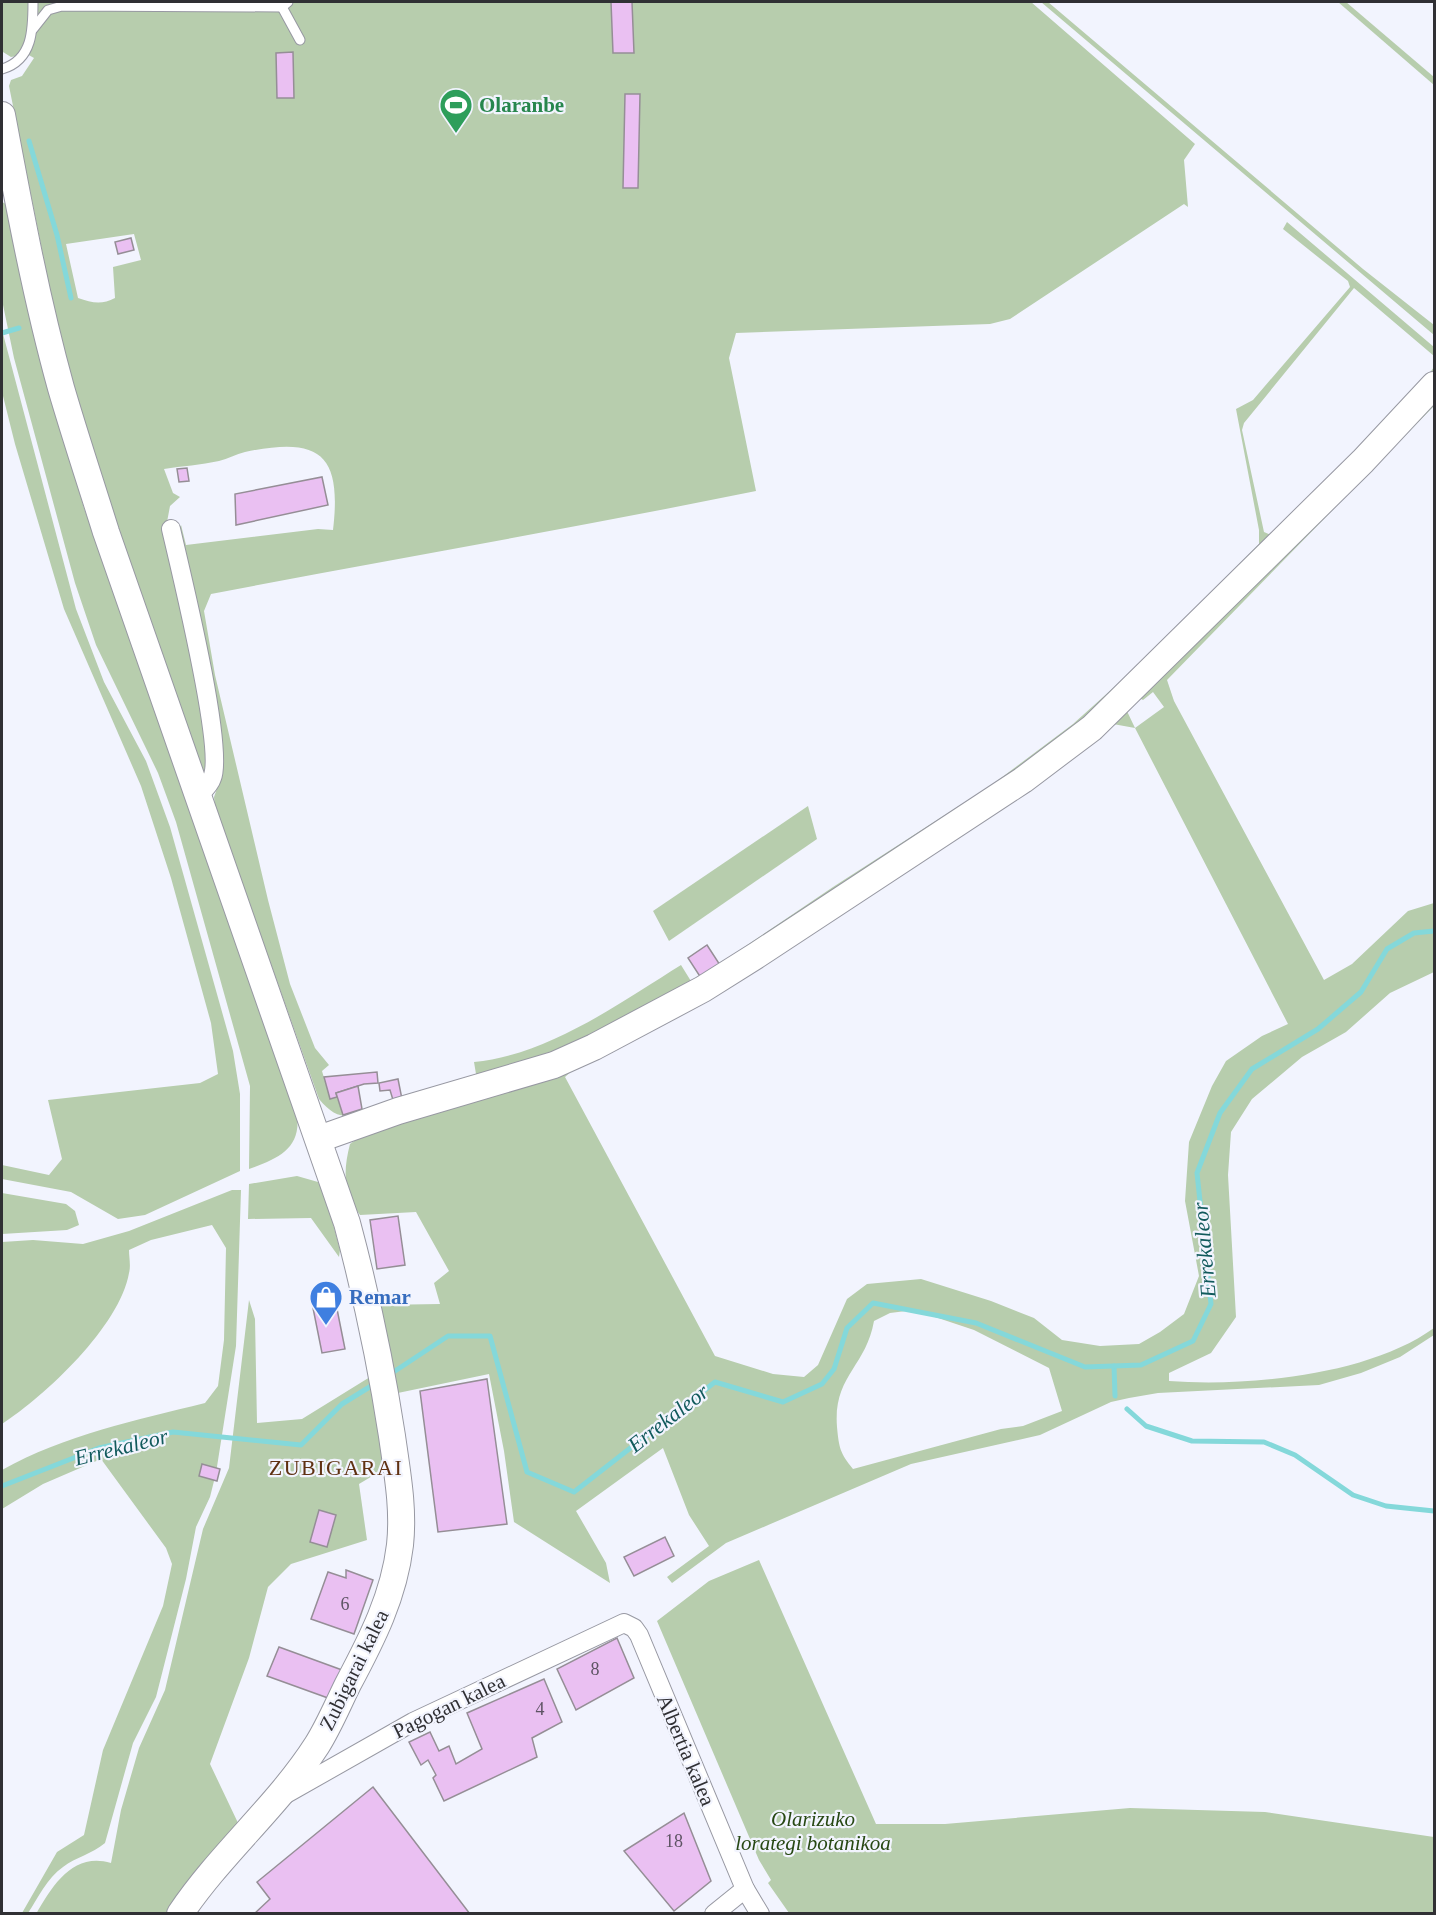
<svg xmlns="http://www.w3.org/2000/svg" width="1436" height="1915" viewBox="0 0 1436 1915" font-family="'Times New Roman',serif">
  <rect width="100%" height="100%" fill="#f2f4fe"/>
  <!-- green -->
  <g fill="#b7cdad" fill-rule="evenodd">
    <path d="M 2,2 L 1031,2 L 1195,144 L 1184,160 L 1188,207 L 1184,204 L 1010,319 L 990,324 L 736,333 L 729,358 L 756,491 C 575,528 393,559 211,594 L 204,611 L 215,675 L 268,900 L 290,984 L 315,1048 L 329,1065 L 322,1071 L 330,1098 L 337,1097 L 343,1115 L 362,1109 L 363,1115 C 342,1118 333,1116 319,1099 L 215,807 L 214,797 L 219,783 L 178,531 L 181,525 L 186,545 L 318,529 L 333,530 C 342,454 320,436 245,452 C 236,454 228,459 219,461 C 201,465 182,466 164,469 L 173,493 L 180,497 L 170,506 L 167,522 L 210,729 L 204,774 L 95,460 L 60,340 L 9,86 L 11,80 L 22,76 L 34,58 L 20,50 L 16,56 L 11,57 L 3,52 ZM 134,234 L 141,260 L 113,267 L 115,298 C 102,305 92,303 78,298 L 66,244 Z"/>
    <polygon points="1041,2 1048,2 1363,269 1434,325 1434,335"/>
    <polygon points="1338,2 1346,2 1434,77 1434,85"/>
    <path d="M 2,202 L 6,204 L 57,413 L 84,508 L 296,1109 C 304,1147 280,1158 249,1169 L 250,1086 L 176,822 L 158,773 L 96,645 L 75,583 L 14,358 L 2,300 Z"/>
    <polygon points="1287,222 1434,347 1434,356 1354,288 1244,423 1242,430 1264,532 1271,535 1421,385 1434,367 1434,376 1082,726 731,963 728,958 833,887 993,784 1073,724 1151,654 1259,544 1259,530 1236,409 1253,400 1350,287 1348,281 1283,229"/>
    <polygon points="2,330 76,609 104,682 146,761 170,827 233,1051 240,1094 240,1171 145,1215 118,1219 71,1192 2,1179 2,1165 49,1175 62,1159 48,1100 200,1083 218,1074 211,1023 171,878 141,786 64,609 15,444 2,392"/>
    <path d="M 1434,397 L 1434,406 L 1167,680 L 1174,701 L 1324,980 L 1352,964 L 1408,911 L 1434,903 L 1434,972 L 1390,993 L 1346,1032 L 1302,1057 L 1252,1099 L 1231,1132 L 1228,1175 L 1236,1317 L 1211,1353 L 1169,1373 L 1169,1381 C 1248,1387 1369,1375 1434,1328 L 1434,1335 L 1400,1357 L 1361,1373 L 1319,1385 L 1158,1393 L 1129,1398 L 1111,1402 L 1040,1435 L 911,1464 L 726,1543 L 672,1583 L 667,1577 L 709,1546 L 689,1515 L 663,1448 L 576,1511 L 606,1563 L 610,1583 L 514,1522 L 504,1451 L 489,1374 L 393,1394 L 378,1305 L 440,1304 L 434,1283 L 449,1271 L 416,1212 L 360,1215 C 343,1192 343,1171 350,1144 L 368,1131 L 577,1060 L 1125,707 L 1135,728 L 1164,707 L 1153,692 L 1143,700 L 1136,696 ZM 1113,724 L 1135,728 L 1288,1024 L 1262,1036 L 1226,1061 L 1212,1086 L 1189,1142 L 1185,1201 L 1199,1276 L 1184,1314 L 1160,1332 L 1139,1344 L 1100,1346 L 1062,1340 L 1034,1318 L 991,1301 L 921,1279 L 867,1284 L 847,1299 L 818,1365 L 804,1377 L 773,1374 L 715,1356 L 565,1077 L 575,1068 ZM 914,1310 L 974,1330 L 1049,1368 L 1062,1411 L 1023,1426 L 1001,1429 L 853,1469 C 840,1453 839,1448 837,1427 C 833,1376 866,1367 874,1321 L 890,1313 Z"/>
    <polygon points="808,806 817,839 669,941 653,911"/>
    <path d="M 681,965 L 694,986 L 578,1047 L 477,1080 L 474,1062 C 548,1055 620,1003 681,965 Z"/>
    <polygon points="297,1176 318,1182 326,1197 340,1250 339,1257 311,1218 248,1219 249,1184"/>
    <path d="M 232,1190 L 241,1190 L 236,1346 L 216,1473 L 210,1497 L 196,1527 L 186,1579 L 156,1697 L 133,1743 L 105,1843 C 92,1854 76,1857 63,1867 C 47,1878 38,1898 28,1913 L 22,1913 L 57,1852 L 84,1835 L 103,1750 L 163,1606 L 172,1564 L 166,1548 L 101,1459 L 43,1484 L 2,1509 L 2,1470 C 64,1435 137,1420 205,1403 L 218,1386 L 224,1340 L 226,1248 L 212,1225 L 151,1240 L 129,1250 C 129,1257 131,1266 129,1273 C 120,1326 45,1396 2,1424 L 2,1242 L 33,1240 L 83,1244 L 129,1231 Z"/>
    <polygon points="2,1193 66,1204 75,1211 79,1225 67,1230 2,1234"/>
    <path d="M 249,1300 L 255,1319 L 257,1423 L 302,1419 L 370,1377 L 387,1472 L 379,1472 L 359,1484 L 367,1540 L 291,1564 L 268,1587 L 249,1658 L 210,1764 L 239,1825 L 169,1913 L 36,1914 C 53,1885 73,1852 111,1863 L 121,1810 L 139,1748 L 165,1690 L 203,1529 L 229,1468 Z"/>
    <polygon points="759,1560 876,1824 945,1824 1130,1808 1265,1812 1434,1837 1434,1913 789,1913 768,1883 771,1880 759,1860 657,1621 709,1581"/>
  </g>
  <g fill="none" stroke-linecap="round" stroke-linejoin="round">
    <!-- stream -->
    <g stroke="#84d8da" stroke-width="5">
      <polyline points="29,141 57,235 71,298"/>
      <polyline points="2,333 19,328"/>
      <polyline points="1114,1366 1115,1396"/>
      <polyline points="389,1375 448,1336 490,1336 527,1472 574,1492 715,1382 783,1402 822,1384 834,1369 847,1328 873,1303 976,1323 1085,1367 1141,1365 1193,1341 1211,1304 1197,1173 1220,1113 1252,1069 1318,1029 1361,992 1387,949 1414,933 1434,931"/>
      <polyline points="1127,1409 1146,1426 1192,1441 1264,1442 1295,1455 1353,1495 1386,1506 1434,1511"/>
      <polyline points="2,1486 99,1448 173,1432 301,1445 342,1404 376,1383"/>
    </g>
  </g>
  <!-- building -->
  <g fill="#eac0f2" stroke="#958e96" stroke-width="1.5">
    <polygon points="611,2 632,2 634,53 613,53"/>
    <polygon points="293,52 294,98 277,98 276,53"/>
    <polygon points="625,94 640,94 638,188 623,188"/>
    <polygon points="131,238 134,250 118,254 115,242"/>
    <polygon points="187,468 189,481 179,482 177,469"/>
    <polygon points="322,477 328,505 236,525 235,494"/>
    <polygon points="707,945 720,965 701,978 688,958"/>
    <polygon points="377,1072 378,1083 364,1084 336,1093 337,1097 330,1099 324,1077"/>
    <polygon points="398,1079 402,1099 393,1100 390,1090 380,1091 379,1083"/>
    <polygon points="358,1086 362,1109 343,1115 336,1093"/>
    <polygon points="398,1216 405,1265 377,1269 370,1220"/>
    <polygon points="334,1294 345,1349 322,1353 311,1298"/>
    <polygon points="487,1379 507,1524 438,1532 420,1391"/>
    <polygon points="202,1464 220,1469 217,1481 199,1476"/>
    <polygon points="319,1510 336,1515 327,1547 310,1542"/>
    <polygon points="665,1537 674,1556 634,1576 624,1557"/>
    <polygon points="346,1570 373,1580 354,1634 311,1619 328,1572 346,1578"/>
    <polygon points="617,1638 634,1678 576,1710 557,1669"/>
    <polygon points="279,1647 342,1670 328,1698 267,1676"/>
    <polygon points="544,1679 562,1722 532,1738 537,1757 444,1801 433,1778 436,1775 428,1760 421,1765 409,1742 430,1732 439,1751 449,1746 456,1764 482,1749 467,1713"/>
    <polygon points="373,1787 470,1914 254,1914 270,1899 257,1882"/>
    <polygon points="684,1813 711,1881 674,1911 624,1851"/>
  </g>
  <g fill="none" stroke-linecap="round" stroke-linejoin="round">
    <defs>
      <g id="lane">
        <polyline points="282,7 300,40"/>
        <polyline points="33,29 48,10 62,6 282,7 288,2"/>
        <path d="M 2,69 C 33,60 33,29 33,2"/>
      </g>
      <g id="street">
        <path d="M 171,529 C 180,568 225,750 212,778 C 210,785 203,791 198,796"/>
        <polyline points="286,1794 413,1722 624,1623 634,1628 639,1635 745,1889 760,1914"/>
        <polyline points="714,1914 745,1889"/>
      </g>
      <g id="secondary">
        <path d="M 2,115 C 19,206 36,298 61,388 C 75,436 91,484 106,532 L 347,1223 C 366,1294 381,1364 392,1436 C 397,1472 404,1508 400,1545 C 394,1596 372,1639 348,1684 C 338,1704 329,1726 317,1745 C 278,1806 221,1853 180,1914"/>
        <polyline points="319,1139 398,1111 554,1065 594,1047 703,989 757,955 1023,780 1092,728 1363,461 1434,385"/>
      </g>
    </defs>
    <!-- lane casing -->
    <use href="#lane" stroke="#9798a2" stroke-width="11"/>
    <!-- street casing -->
    <use href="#street" stroke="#9798a2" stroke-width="20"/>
    <!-- secondary casing -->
    <use href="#secondary" stroke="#9798a2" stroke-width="28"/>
    <!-- lane -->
    <use href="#lane" stroke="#fff" stroke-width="9"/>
    <!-- street -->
    <use href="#street" stroke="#fff" stroke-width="18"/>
    <!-- secondary -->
    <use href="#secondary" stroke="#fff" stroke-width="26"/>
  </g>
  <!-- icons -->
  <defs>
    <symbol id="stadium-pin" viewBox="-11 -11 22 30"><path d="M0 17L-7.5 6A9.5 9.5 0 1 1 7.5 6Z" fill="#2e9e5b" stroke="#f2f4fe"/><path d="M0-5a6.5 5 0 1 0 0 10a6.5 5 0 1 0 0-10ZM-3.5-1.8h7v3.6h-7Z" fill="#fff"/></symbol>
    <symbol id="shop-pin" viewBox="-11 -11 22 30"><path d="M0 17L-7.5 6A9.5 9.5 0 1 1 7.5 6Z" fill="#3f7fe0" stroke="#f2f4fe"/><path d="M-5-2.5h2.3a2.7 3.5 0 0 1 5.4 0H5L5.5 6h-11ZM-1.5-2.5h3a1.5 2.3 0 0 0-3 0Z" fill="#fff"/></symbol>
  </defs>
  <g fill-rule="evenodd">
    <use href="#stadium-pin" x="437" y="86" width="38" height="52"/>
    <use href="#shop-pin" x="307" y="1278" width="38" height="52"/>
  </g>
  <g text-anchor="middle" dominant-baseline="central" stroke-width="4.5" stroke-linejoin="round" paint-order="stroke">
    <!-- number labels -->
    <g font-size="18" fill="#5e5464">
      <text x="345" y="1604">6</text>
      <text x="595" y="1669">8</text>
      <text x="540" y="1709">4</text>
      <text x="674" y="1841">18</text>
    </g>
    <!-- leisure labels -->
    <g font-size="21" font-weight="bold" fill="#27864d" stroke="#f2f4fe" text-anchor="start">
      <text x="479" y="105">Olaranbe</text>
    </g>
    <!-- shop labels -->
    <g font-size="21" font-weight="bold" fill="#366cbe" stroke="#f2f4fe" text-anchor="start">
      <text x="349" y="1297">Remar</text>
    </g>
    <!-- street labels -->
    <g font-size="21" fill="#303034" stroke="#f2f4fe">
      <text transform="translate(354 1670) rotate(-64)">Zubigarai kalea</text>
      <text transform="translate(449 1706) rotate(-26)">Pagogan kalea</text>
      <text transform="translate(686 1750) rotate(67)">Albertia kalea</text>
    </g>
    <!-- park labels -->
    <g font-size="21" font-style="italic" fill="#274813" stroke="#f2f4fe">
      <text x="813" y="1819">Olarizuko<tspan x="813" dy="24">lorategi botanikoa</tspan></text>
    </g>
    <!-- water labels -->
    <g font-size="22" font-style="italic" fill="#115a5c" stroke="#f2f4fe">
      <text transform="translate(1204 1250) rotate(-95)">Errekaleor</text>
      <text transform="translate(668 1418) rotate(-38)">Errekaleor</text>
      <text transform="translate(121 1447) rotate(-14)">Errekaleor</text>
    </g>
    <!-- neighbourhood labels -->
    <g font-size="22" letter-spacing="1.5" fill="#5f3112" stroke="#f2f4fe">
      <text x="336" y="1467">ZUBIGARAI</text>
    </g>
  </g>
  <!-- border -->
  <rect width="1436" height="1915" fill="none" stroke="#303034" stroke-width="6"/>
</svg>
